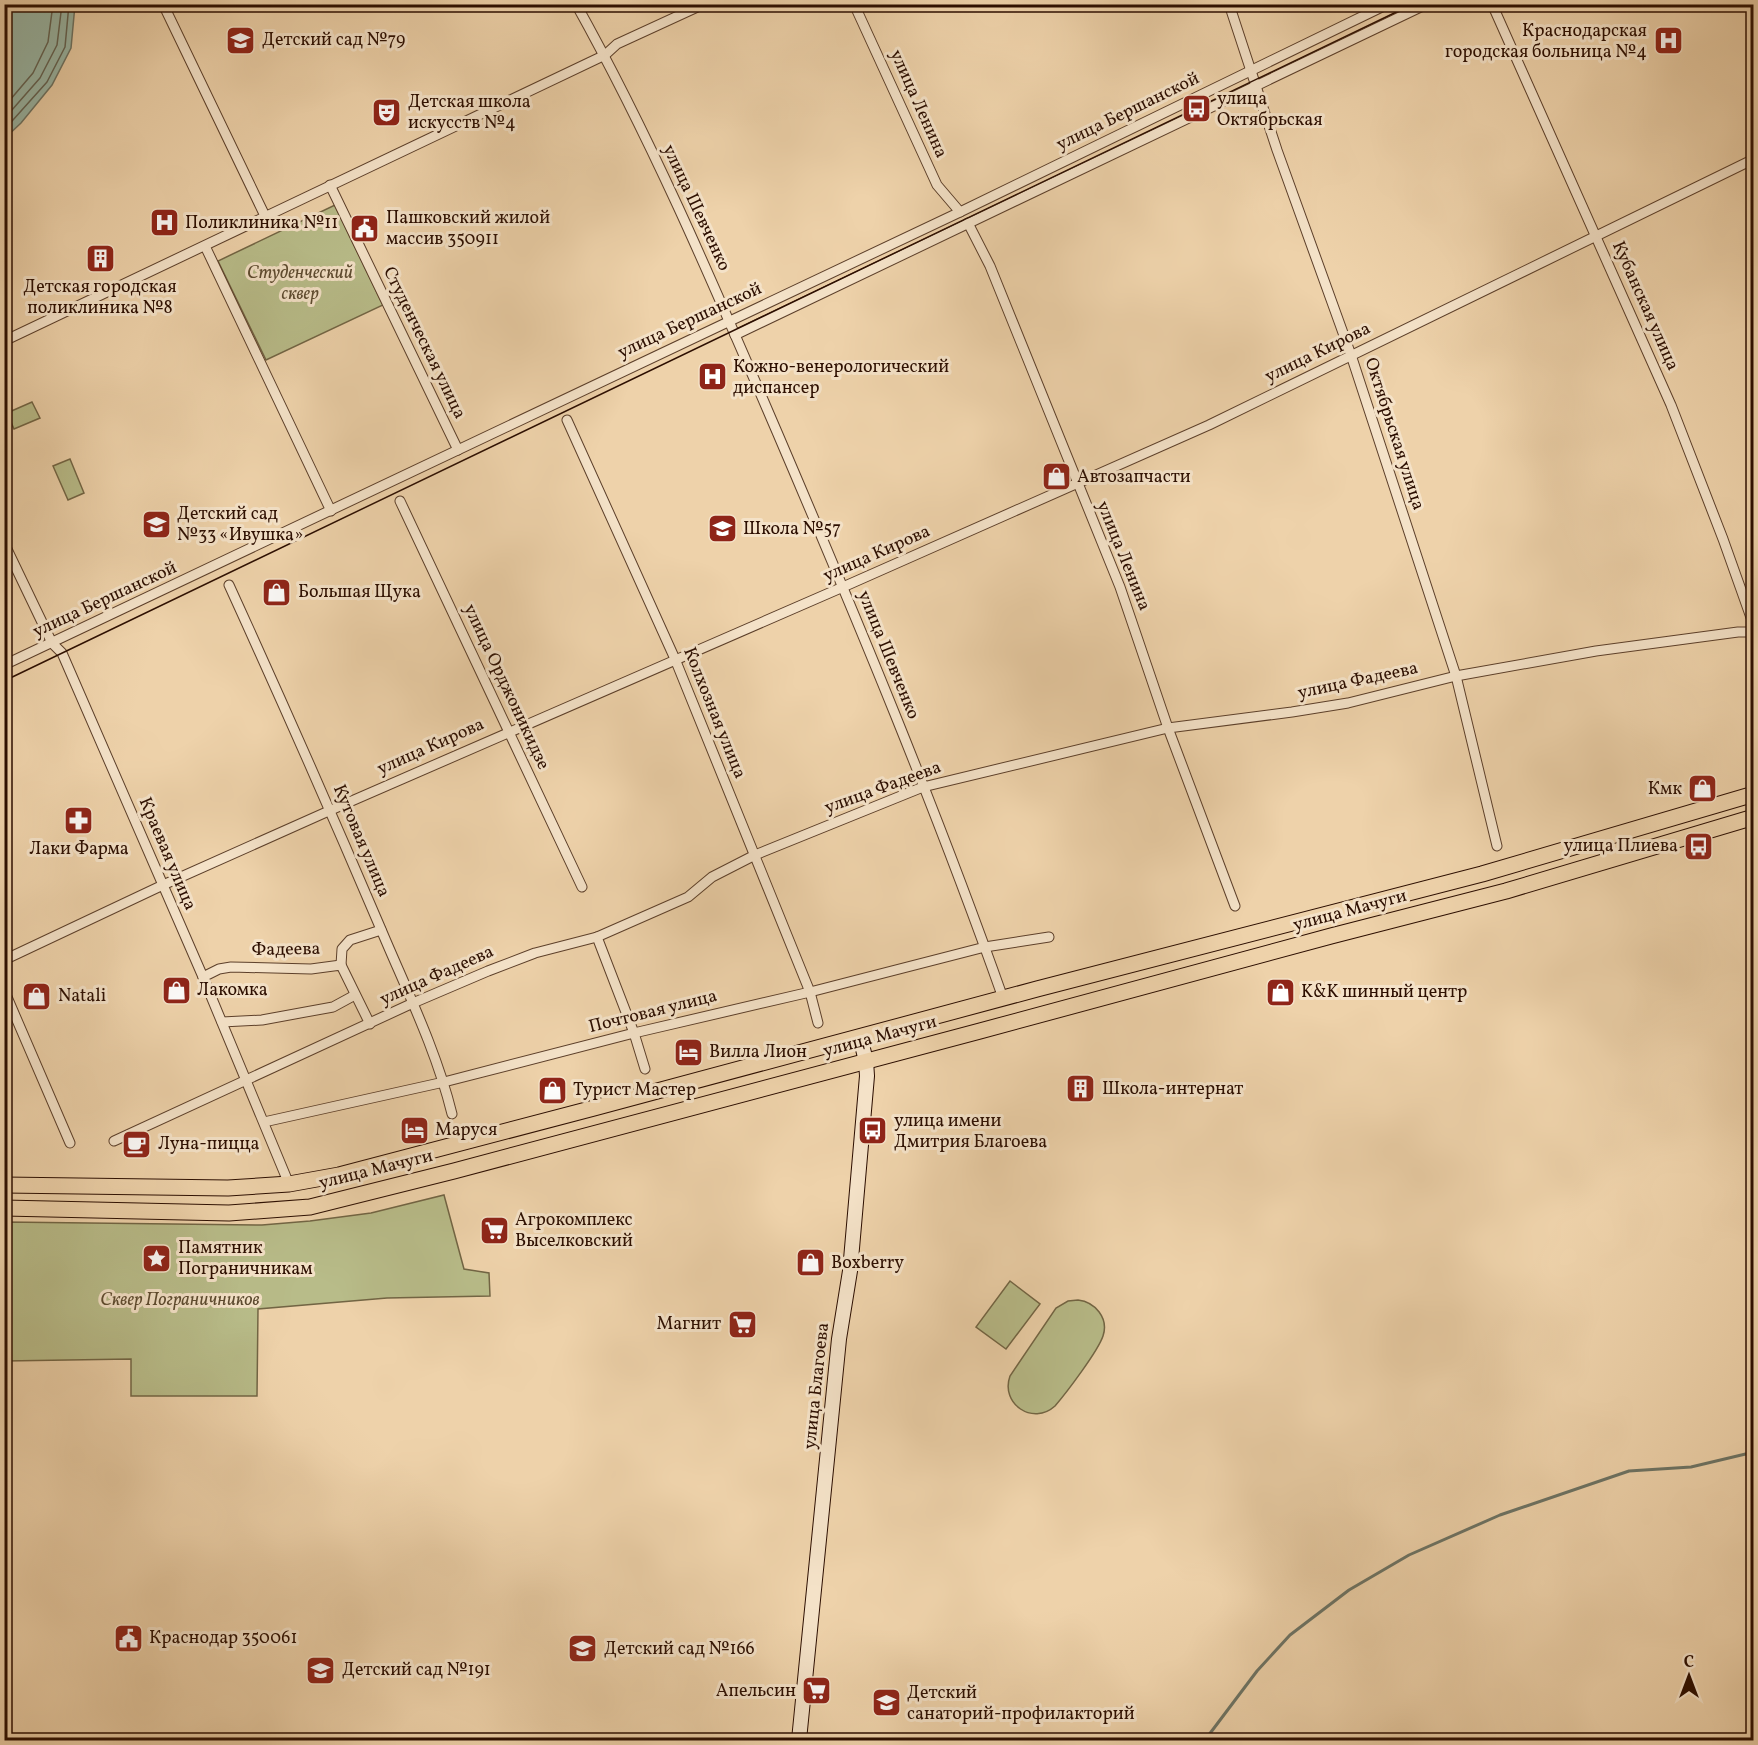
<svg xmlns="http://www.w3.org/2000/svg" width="1758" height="1745" viewBox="0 0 1758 1745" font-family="Vollkorn,serif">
  <rect width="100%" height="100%" fill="#eed2aa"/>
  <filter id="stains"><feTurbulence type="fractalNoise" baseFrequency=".00333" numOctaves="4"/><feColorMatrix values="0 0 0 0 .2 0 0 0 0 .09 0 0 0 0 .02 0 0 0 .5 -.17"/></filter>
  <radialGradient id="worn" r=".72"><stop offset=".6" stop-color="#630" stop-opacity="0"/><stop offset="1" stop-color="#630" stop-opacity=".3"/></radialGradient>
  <!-- green -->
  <g fill="#b8bc89" stroke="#726544" stroke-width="1.5">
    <polygon points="335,205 383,305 266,360 218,261"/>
    <polygon points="32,402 40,418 14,429 7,413"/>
    <polygon points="70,459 84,493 68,500 53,466"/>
    <polygon points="444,1195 464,1269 489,1273 490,1296 387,1298 258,1309 257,1396 131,1396 131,1359 5,1361 5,1222 262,1225 310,1221 371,1213"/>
    <polygon points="1010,1281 1040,1304 1006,1349 976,1327"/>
    <path d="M 1078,1300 C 1095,1302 1109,1318 1103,1336 C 1098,1351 1067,1392 1055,1406 C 1033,1426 1000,1404 1010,1376 L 1056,1308 L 1068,1301 Z"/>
  </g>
  <!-- water -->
  <polygon fill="#99b8a8" stroke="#6d7465" stroke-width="1.5" points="5,4 75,5 71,48 52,85 21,123 5,138"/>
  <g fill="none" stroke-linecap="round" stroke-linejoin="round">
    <!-- shore -->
    <g stroke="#626354" stroke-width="1.5">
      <polyline points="4,107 33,73 48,42 53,4"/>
      <polyline points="4,119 40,78 57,45 62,4"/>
      <polyline points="4,130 47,82 65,47 69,4"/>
    </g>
    <!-- stream -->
    <polyline stroke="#6d7465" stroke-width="3" points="1205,1740 1257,1671 1290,1635 1349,1590 1409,1555 1500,1515 1629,1471 1691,1467 1754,1452"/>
    <defs>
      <g id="street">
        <polyline points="163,4 266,218"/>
        <path d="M 576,4 C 653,142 715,288 777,432 C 857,619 935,806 1003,998"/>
        <polyline points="854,4 937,185 960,212"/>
        <polyline points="1229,4 1277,150 1351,355 1456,676 1497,846"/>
        <polyline points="1492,4 1671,405 1723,539 1754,626"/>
        <polyline points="330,185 458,450"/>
        <polyline points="968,223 990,266 1120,587 1168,728 1235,906"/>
        <polyline points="205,246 331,511"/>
        <polyline points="735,335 1427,4"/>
        <polyline points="4,341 605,55 617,44 704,4"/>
        <polyline points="567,420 675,659 810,992 818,1023"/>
        <polyline points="400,501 582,887"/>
        <polyline points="4,543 52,643 62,653 203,977 289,1184"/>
        <path d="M 229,585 C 281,699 331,812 380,927 C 406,989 436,1049 452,1114"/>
        <polyline points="4,665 960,212 1388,4"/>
        <polyline points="597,937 634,1033 645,1069"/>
        <polyline points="4,960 163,885 331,810 843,587 1209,425 1754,159"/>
        <polyline points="341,965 342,949 350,940 381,930"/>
        <polyline points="203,977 219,969 231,967 311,969 341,965 370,1024"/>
        <polyline points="4,990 70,1143"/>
        <polyline points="222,1022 262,1020 333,1007 355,995"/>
        <polyline points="264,1122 444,1082 634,1033 810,992 985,947 1049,937"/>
        <polyline points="114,1141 413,1003 488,971 535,953 597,937 688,897 712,877 755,855 923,787 1168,728 1292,712 1348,703 1456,676 1596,651 1738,632 1754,632"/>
      </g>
      <polyline id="secondary" points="799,1740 839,1339 850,1271 867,1076 866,1061 860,1037"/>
      <g id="primary">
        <polyline points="4,1185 228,1188 289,1184 339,1175 594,1108 1037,989 1482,874 1754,794"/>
        <polyline points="4,1208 229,1213 310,1207 454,1171 980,1031 1331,936 1506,891 1754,817"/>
      </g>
    </defs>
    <!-- street casing -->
    <use href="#street" stroke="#5c3f2a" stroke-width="11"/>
    <!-- secondary casing -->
    <use href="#secondary" stroke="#2c0e00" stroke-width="16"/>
    <!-- primary casing -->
    <use href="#primary" stroke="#2c0e00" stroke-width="17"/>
    <!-- street -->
    <use href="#street" stroke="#f4e2c8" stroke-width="9"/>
    <!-- secondary -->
    <use href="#secondary" stroke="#f4e2c8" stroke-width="14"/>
    <!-- primary -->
    <use href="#primary" stroke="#eed2aa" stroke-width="15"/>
    <!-- tram -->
    <polyline stroke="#2c0e00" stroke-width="1.5" points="4,681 1413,4"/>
  </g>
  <!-- icons -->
  <defs>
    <symbol id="school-square" viewBox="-11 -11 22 22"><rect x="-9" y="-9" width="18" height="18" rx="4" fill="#8f2418" stroke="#f4e2c8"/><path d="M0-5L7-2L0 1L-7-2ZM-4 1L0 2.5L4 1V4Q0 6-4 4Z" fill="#fff"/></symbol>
    <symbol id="hospital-square" viewBox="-11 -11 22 22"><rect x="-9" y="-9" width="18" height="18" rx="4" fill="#8f2418" stroke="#f4e2c8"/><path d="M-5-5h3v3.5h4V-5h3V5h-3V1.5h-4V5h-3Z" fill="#fff"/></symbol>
    <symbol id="bus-square" viewBox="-11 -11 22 22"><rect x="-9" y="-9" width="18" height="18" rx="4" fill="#8f2418" stroke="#f4e2c8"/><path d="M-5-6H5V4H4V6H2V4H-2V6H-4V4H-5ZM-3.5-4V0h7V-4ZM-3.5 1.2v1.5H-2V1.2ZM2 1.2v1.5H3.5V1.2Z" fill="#fff"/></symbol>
    <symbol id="theatre-square" viewBox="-11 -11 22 22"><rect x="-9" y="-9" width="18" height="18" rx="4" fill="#8f2418" stroke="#f4e2c8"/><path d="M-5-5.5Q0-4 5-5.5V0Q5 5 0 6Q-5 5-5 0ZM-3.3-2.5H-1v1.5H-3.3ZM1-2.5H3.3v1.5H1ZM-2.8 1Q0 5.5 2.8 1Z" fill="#fff"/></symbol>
    <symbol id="civic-square" viewBox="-11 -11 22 22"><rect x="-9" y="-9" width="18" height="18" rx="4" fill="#8f2418" stroke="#f4e2c8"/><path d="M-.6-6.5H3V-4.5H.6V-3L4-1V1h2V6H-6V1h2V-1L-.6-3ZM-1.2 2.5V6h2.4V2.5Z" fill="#fff"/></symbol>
    <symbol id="building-square" viewBox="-11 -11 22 22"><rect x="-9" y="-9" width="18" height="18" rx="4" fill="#8f2418" stroke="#f4e2c8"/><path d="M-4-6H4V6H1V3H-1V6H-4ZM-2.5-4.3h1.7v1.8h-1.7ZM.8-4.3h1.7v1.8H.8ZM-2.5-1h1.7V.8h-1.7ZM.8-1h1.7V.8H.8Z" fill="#fff"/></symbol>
    <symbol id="shop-square" viewBox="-11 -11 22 22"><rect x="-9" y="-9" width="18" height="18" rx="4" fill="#8f2418" stroke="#f4e2c8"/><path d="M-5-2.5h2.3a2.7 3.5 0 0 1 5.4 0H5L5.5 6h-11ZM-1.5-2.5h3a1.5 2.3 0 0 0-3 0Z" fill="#fff"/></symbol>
    <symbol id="pharmacy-square" viewBox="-11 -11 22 22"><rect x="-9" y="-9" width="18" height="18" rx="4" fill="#8f2418" stroke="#f4e2c8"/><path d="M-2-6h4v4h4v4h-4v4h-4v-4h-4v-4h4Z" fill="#fff"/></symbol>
    <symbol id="hotel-square" viewBox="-11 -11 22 22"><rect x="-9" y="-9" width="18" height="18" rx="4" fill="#8f2418" stroke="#f4e2c8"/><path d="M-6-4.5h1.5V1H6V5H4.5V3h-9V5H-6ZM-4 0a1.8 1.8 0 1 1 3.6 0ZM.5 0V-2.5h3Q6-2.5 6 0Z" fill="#fff"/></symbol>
    <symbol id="cafe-square" viewBox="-11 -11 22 22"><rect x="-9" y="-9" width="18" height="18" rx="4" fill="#8f2418" stroke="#f4e2c8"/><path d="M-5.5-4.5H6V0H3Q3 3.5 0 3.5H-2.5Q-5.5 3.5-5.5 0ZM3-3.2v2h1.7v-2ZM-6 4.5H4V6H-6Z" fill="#fff"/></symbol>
    <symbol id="supermarket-square" viewBox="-11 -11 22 22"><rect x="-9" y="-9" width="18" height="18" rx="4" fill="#8f2418" stroke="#f4e2c8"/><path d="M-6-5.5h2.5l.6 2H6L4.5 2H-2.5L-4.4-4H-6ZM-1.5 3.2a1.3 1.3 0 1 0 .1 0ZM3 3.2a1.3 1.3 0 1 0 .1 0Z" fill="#fff"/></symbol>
    <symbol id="sight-square" viewBox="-11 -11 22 22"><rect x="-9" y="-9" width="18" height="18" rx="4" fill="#8f2418" stroke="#f4e2c8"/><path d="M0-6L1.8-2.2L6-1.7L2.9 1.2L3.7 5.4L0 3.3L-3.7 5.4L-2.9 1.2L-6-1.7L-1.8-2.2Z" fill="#fff"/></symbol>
  </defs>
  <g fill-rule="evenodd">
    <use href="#school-square" x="224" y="24" width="33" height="33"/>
    <use href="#hospital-square" x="1652" y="24" width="33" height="33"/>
    <use href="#bus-square" x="1180" y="92" width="33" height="33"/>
    <use href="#theatre-square" x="370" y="96" width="33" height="33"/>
    <use href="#hospital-square" x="148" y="206" width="33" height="33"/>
    <use href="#civic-square" x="348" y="212" width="33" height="33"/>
    <use href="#building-square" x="84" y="242" width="33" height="33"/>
    <use href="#hospital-square" x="696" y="360" width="33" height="33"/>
    <use href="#shop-square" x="1040" y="460" width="33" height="33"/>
    <use href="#school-square" x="140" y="508" width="33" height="33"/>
    <use href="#school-square" x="706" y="512" width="33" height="33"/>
    <use href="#shop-square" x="260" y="576" width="33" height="33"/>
    <use href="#shop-square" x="1686" y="772" width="33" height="33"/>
    <use href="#pharmacy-square" x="62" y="804" width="33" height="33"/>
    <use href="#bus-square" x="1682" y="830" width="33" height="33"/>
    <use href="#shop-square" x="160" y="974" width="33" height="33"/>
    <use href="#shop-square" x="1264" y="976" width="33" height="33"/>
    <use href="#shop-square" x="20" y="980" width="33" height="33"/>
    <use href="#hotel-square" x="672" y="1036" width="33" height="33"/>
    <use href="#building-square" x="1064" y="1072" width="33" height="33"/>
    <use href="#shop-square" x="536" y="1074" width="33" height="33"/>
    <use href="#hotel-square" x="398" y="1114" width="33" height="33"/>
    <use href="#bus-square" x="856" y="1114" width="33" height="33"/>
    <use href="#cafe-square" x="120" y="1128" width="33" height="33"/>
    <use href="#supermarket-square" x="478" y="1214" width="33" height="33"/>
    <use href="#sight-square" x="140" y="1242" width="33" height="33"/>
    <use href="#shop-square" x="794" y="1246" width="33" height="33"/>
    <use href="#supermarket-square" x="726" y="1308" width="33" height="33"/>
    <use href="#civic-square" x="112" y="1622" width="33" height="33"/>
    <use href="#school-square" x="566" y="1632" width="33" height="33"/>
    <use href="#school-square" x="304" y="1654" width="33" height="33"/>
    <use href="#supermarket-square" x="800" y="1674" width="33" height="33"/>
    <use href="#school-square" x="870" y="1686" width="33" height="33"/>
  </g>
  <g text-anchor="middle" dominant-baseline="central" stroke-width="6" stroke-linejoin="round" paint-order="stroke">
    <!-- poi labels -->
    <g font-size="18" fill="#2c0e00" stroke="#f4e2c8" text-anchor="start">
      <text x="1647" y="31" text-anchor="end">Краснодарская<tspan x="1647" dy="21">городская больница №4</tspan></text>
      <text x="262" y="40">Детский сад №79</text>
      <text x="1217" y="99">улица<tspan x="1217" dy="21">Октябрьская</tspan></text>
      <text x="408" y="102">Детская школа<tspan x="408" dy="21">искусств №4</tspan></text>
      <text x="386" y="218">Пашковский жилой<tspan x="386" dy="21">массив 350911</tspan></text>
      <text x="185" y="223">Поликлиника №11</text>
      <text x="100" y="287" text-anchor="middle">Детская городская<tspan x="100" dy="21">поликлиника №8</tspan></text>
      <text x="733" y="367">Кожно-венерологический<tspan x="733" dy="21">диспансер</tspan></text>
      <text x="1077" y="477">Автозапчасти</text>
      <text x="177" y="514">Детский сад<tspan x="177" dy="21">№33 «Ивушка»</tspan></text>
      <text x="743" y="529">Школа №57</text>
      <text x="298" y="592">Большая Щука</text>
      <text x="1682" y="789" text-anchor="end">Кмк</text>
      <text x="1678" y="846" text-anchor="end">улица Плиева</text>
      <text x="79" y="849" text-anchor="middle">Лаки Фарма</text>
      <text x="197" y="990">Лакомка</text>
      <text x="1301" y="992">K&amp;K шинный центр</text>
      <text x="58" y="996">Natali</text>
      <text x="709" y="1052">Вилла Лион</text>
      <text x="1102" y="1089">Школа-интернат</text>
      <text x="573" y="1090">Турист Мастер</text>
      <text x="894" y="1121">улица имени<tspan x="894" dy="21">Дмитрия Благоева</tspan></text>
      <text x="435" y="1130">Маруся</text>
      <text x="158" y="1144">Луна-пицца</text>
      <text x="515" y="1220">Агрокомплекс<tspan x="515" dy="21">Выселковский</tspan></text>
      <text x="178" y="1248">Памятник<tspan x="178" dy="21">Пограничникам</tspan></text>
      <text x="831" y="1263">Boxberry</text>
      <text x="721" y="1324" text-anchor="end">Магнит</text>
      <text x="149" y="1638">Краснодар 350061</text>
      <text x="604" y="1649">Детский сад №166</text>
      <text x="342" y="1670">Детский сад №191</text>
      <text x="796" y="1691" text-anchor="end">Апельсин</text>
      <text x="907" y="1693">Детский<tspan x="907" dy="21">санаторий-профилакторий</tspan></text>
    </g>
    <!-- street labels -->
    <g font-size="18" fill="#2c0e00" stroke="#f4e2c8">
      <text transform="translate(918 104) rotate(66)">улица Ленина</text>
      <text transform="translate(1128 112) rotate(-26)">улица Бершанской</text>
      <text transform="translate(696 208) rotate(65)">улица Шевченко</text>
      <text transform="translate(1645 306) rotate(66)">Кубанская улица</text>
      <text transform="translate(690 321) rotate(-25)">улица Бершанской</text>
      <text transform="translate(424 343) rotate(64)">Студенческая улица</text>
      <text transform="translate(1318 353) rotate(-26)">улица Кирова</text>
      <text transform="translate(1394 434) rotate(72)">Октябрьская улица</text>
      <text transform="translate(877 554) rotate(-24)">улица Кирова</text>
      <text transform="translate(1123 556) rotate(68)">улица Ленина</text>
      <text transform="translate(105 600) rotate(-25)">улица Бершанской</text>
      <text transform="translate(888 655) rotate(68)">улица Шевченко</text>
      <text transform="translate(1358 681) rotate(-12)">улица Фадеева</text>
      <text transform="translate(506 687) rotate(65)">улица Орджоникидзе</text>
      <text transform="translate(714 713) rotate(68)">Колхозная улица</text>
      <text transform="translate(431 747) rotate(-24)">улица Кирова</text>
      <text transform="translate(883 788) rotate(-20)">улица Фадеева</text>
      <text transform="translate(361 841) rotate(67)">Кутовая улица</text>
      <text transform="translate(167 854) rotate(67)">Краевая улица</text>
      <text transform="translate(1350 911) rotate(-15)">улица Мачуги</text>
      <text transform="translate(286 950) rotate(-1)">Фадеева</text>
      <text transform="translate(437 976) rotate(-24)">улица Фадеева</text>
      <text transform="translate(653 1012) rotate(-14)">Почтовая улица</text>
      <text transform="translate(880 1037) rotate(-15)">улица Мачуги</text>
      <text transform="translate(376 1170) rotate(-14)">улица Мачуги</text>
      <text transform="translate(817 1386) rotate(-84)">улица Благоева</text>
    </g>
    <!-- park labels -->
    <g font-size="18" font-style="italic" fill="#5d4b30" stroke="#f4e2c8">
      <text x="300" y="273">Студенческий<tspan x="300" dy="21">сквер</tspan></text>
      <text x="180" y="1300">Сквер Пограничников</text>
    </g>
  </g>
  <!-- margin -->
  <rect width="1758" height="1745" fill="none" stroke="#eed2aa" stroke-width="24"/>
  <rect x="6" y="6" width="1746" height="1733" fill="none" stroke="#2c0e00" stroke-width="3"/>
  <rect x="12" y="12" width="1734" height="1721" fill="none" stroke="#2c0e00" stroke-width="1.5"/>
  <!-- north arrow -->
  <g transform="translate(1689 1676)" stroke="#f4e2c8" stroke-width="4.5" paint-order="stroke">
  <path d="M0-4.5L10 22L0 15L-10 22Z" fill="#2c0e00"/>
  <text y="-9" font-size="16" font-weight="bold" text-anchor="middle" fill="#2c0e00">С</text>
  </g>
  <rect width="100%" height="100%" filter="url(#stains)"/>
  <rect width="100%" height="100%" fill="url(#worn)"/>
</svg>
